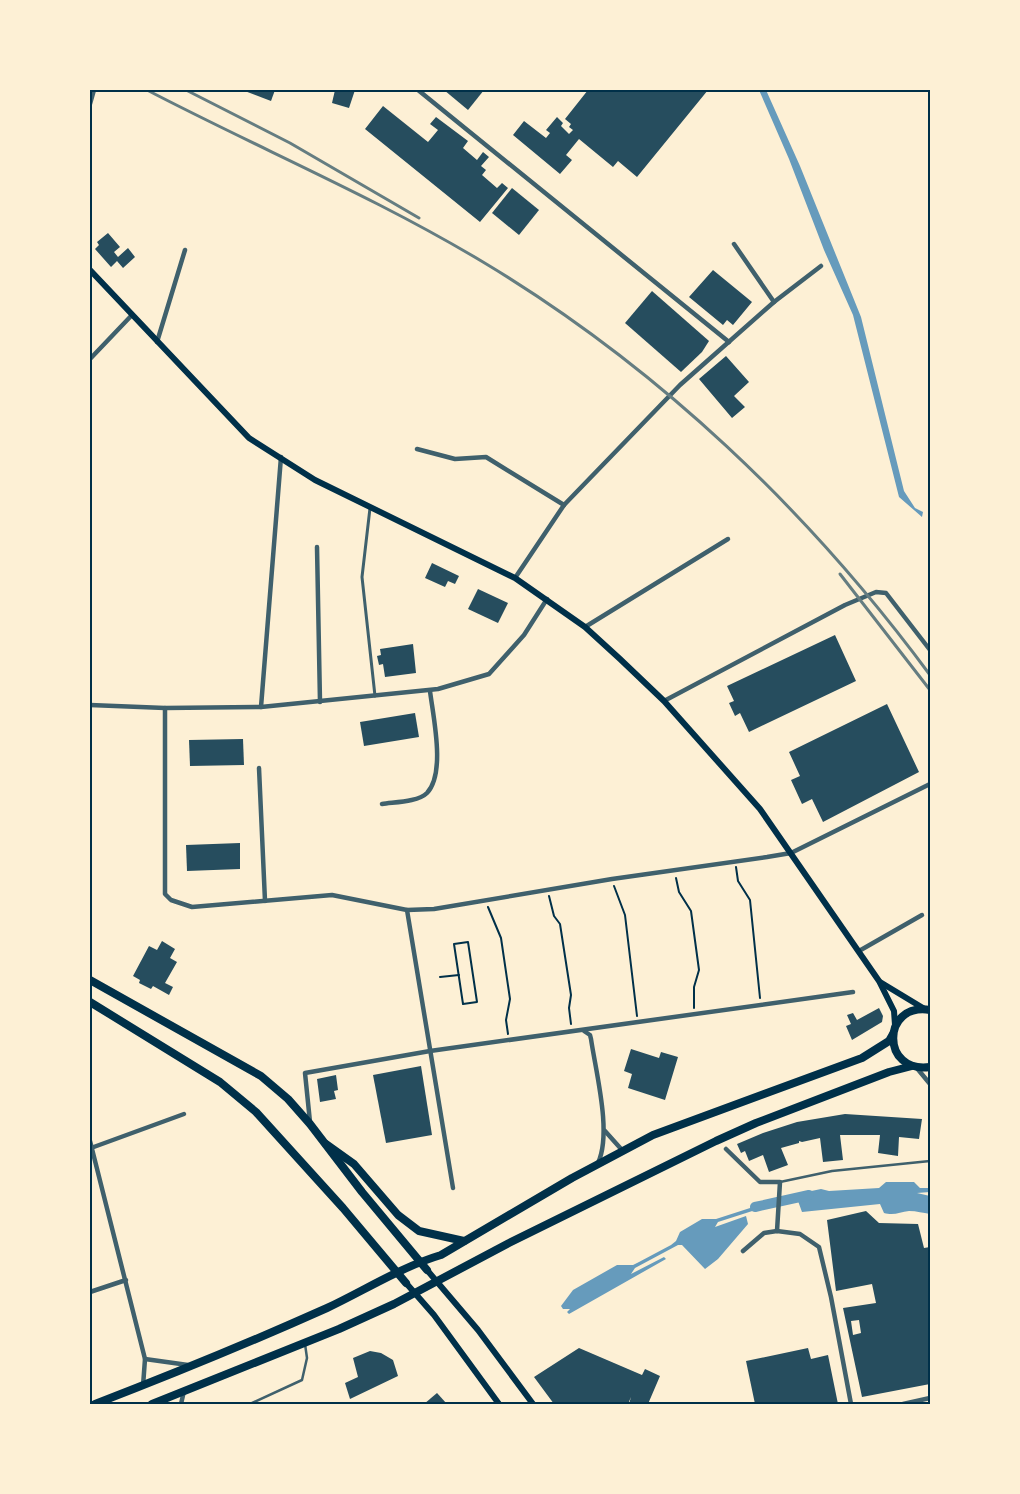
<svg xmlns="http://www.w3.org/2000/svg" width="1020" height="1494" viewBox="0 0 1020 1494" font-family="'Roboto Condensed',sans-serif">
  <rect width="100%" height="100%" fill="#fdf0d5"/>
  <!-- water -->
  <g fill="#669bbc">
    <polygon points="759,90 766,90 800,166 861,317 904,491 915,508 923,512 922,517 899,497 853,315 824,250 789,159"/>
    <path d="M 886,1182 L 914,1182 L 920,1188 L 930,1188 L 930,1192 L 917,1193 L 930,1196 L 930,1214 C 923,1213 917,1211 909,1211 C 900,1212 894,1216 884,1213 L 880,1204 L 802,1212 L 798,1201 L 795,1199 L 797,1194 L 821,1189 L 829,1191 L 879,1188 Z"/>
    <polygon points="769,1202 768,1206 718,1222 715,1227 746,1216 748,1224 718,1259 705,1269 682,1245 678,1245 635,1268 631,1274 664,1257 666,1259 569,1314 567,1312 570,1309 563,1309 561,1306 573,1290 617,1265 633,1265 639,1262 671,1245 676,1241 680,1232 702,1219 716,1219"/>
  </g>
  <g fill="none" stroke-linecap="round" stroke-linejoin="round">
    <!-- canal -->
    <polyline stroke="#669bbc" stroke-width="10" points="755,1207 809,1195"/>
  </g>
  <!-- building -->
  <g fill="#264d5e" fill-rule="evenodd">
    <polygon points="242,90 275,90 271,101"/>
    <polygon points="335,90 355,90 349,108 332,103"/>
    <polygon points="444,90 484,90 468,110"/>
    <polygon points="588,90 708,90 637,177 618,161 613,167 579,139 566,155 572,160 560,174 513,135 524,121 546,138 550,133 546,130 557,117 563,123 561,126 569,134 573,130 569,127 571,124 565,119"/>
    <polygon points="383,106 428,142 438,130 430,124 436,117 468,141 463,148 477,160 483,152 489,157 481,166 486,170 482,175 497,188 502,183 508,188 480,222 365,129"/>
    <polygon points="512,188 539,210 519,235 492,213"/>
    <polygon points="108,233 120,247 114,252 118,257 128,248 135,257 123,268 117,261 111,267 95,249 99,245 97,242"/>
    <polygon points="713,270 752,302 733,325 727,320 723,325 689,297"/>
    <polygon points="652,291 709,341 702,352 681,372 625,323"/>
    <polygon points="726,356 749,382 734,396 745,407 732,418 699,379"/>
    <polygon points="432,563 459,576 455,584 448,581 445,587 425,578"/>
    <polygon points="478,589 508,603 498,623 468,609"/>
    <polygon points="835,635 856,681 749,732 740,713 735,716 729,703 734,701 727,686"/>
    <polygon points="413,644 416,673 385,677 383,664 379,665 377,656 381,655 380,649"/>
    <polygon points="887,704 919,772 823,822 812,799 802,804 791,780 800,776 789,752"/>
    <polygon points="415,713 419,737 364,746 360,722"/>
    <polygon points="243,739 244,765 190,766 189,740"/>
    <polygon points="240,843 240,869 187,871 186,845"/>
    <polygon points="162,941 175,949 170,958 177,962 165,983 173,987 169,995 153,986 151,989 139,983 140,980 133,976 149,946 157,950"/>
    <polygon points="879,1008 883,1016 882,1022 852,1040 846,1026 851,1024 847,1015 853,1013 857,1020"/>
    <polygon points="631,1049 659,1058 661,1052 678,1057 665,1100 628,1088 632,1074 624,1071"/>
    <polygon points="421,1066 432,1135 386,1143 373,1075"/>
    <polygon points="336,1075 338,1090 334,1091 336,1099 320,1102 317,1079"/>
    <polygon points="845,1114 922,1119 919,1139 899,1137 898,1156 878,1153 880,1135 840,1135 843,1160 823,1162 820,1138 802,1142 799,1141 799,1143 781,1148 788,1165 769,1172 763,1155 749,1161 745,1151 741,1153 737,1144 763,1133 797,1122"/>
    <path d="M 866,1211 L 879,1223 L 918,1224 L 924,1248 L 930,1247 L 930,1384 L 862,1397 L 843,1308 L 876,1303 L 872,1284 L 836,1291 L 827,1220 ZM 859,1320 L 861,1333 L 853,1335 L 851,1321 Z"/>
    <polygon points="579,1348 642,1375 645,1369 660,1376 648,1404 629,1404 631,1397 628,1404 554,1404 534,1377"/>
    <polygon points="808,1348 811,1359 828,1355 838,1404 755,1404 746,1361"/>
    <polygon points="370,1351 381,1353 393,1360 398,1376 350,1399 345,1383 358,1377 353,1358"/>
    <polygon points="437,1393 447,1404 424,1404"/>
  </g>
  <g fill="none" stroke-linecap="round" stroke-linejoin="round">
    <!-- path -->
    <g stroke="#003049" stroke-width="2">
      <polyline points="736,867 738,881 750,900 760,998"/>
      <polyline points="676,878 679,892 691,911 699,970 694,987 694,1008"/>
      <polyline points="614,886 625,915 637,1016"/>
      <polyline points="549,896 554,916 560,924 571,995 569,1008 571,1024"/>
      <polyline points="488,907 501,938 510,999 506,1020 508,1034"/>
      <polygon points="468,942 477,1002 463,1004 454,944"/>
      <polyline points="440,977 459,975"/>
    </g>
    <!-- service -->
    <g stroke="#3f606c" stroke-width="2.5">
      <polyline points="780,1182 832,1171 930,1161"/>
      <polyline points="250,1404 302,1380 307,1358 305,1344"/>
    </g>
    <!-- pedestrian -->
    <polyline stroke="#3f606c" stroke-width="3" points="370,508 362,577 375,696"/>
    <!-- minor -->
    <g stroke="#3f606c" stroke-width="4.5">
      <polyline points="418,90 729,342"/>
      <polyline points="90,104 94,90"/>
      <polyline points="734,244 774,302"/>
      <polyline points="157,342 185,250"/>
      <polyline points="90,359 131,316"/>
      <polyline points="417,449 455,459 486,457 564,505"/>
      <polyline points="317,547 320,702"/>
      <polyline points="515,578 564,505 680,385 774,302 821,266"/>
      <polyline points="585,627 728,539"/>
      <polyline points="664,701 845,605 876,592 886,593 930,650"/>
      <polyline points="90,705 165,708 261,707 438,689 489,674 524,635 547,599"/>
      <polyline points="261,707 281,457"/>
      <polyline points="165,708 165,894 171,900 192,907 332,895 407,910 434,909 612,879 767,857 791,853 930,784"/>
      <polyline points="259,768 265,901"/>
      <path d="M 382,804 C 395,802 418,802 427,793 C 446,773 433,716 430,691"/>
      <polyline points="407,910 453,1188"/>
      <polyline points="859,951 922,915"/>
      <path d="M 584,1031 L 590,1035 L 591,1039 C 596,1073 612,1133 598,1163"/>
      <polyline points="916,1067 930,1084"/>
      <polyline points="310,1122 305,1073 430,1051 853,992"/>
      <polyline points="605,1131 622,1150"/>
      <polyline points="90,1141 145,1359 143,1386"/>
      <polyline points="91,1148 184,1114"/>
      <polyline points="726,1149 760,1182 780,1182 777,1231"/>
      <polyline points="743,1251 764,1233 777,1231 800,1234 819,1247 831,1297 851,1404"/>
      <polyline points="90,1292 126,1280"/>
      <polyline points="145,1359 188,1365"/>
      <polyline points="181,1404 184,1391"/>
      <polyline points="903,1404 930,1398"/>
    </g>
    <!-- secondary -->
    <g stroke="#003049" stroke-width="6">
      <polyline points="90,270 249,438 315,480 515,578 585,627 620,659 664,701 760,809 879,981 894,1011 895,1025"/>
      <polyline points="880,982 923,1008"/>
      <polyline points="427,1270 478,1330 533,1404"/>
      <polyline points="406,1283 434,1315 499,1404"/>
    </g>
    <!-- primary -->
    <g stroke="#003049" stroke-width="8">
      <polyline points="90,980 261,1076 288,1099 310,1124 362,1192 427,1270"/>
      <polyline points="90,1002 220,1082 256,1112 343,1208 406,1283"/>
    </g>
    <!-- trunk -->
    <g stroke="#003049" stroke-width="8">
      <path d="M 930,1010 C 881,1002 881,1074 930,1067"/>
      <polyline points="326,1144 354,1164 398,1215 419,1231 464,1241"/>
      <path d="M 95,1404 C 173,1374 251,1342 327,1308 C 365,1290 401,1267 441,1255 L 572,1178 L 653,1135 L 862,1058 L 889,1041 L 893,1034"/>
      <polyline points="152,1404 339,1329 394,1304 509,1243 716,1141 756,1123 889,1072 912,1066"/>
    </g>
    <!-- rail -->
    <g stroke="#657d81" stroke-width="3">
      <path d="M 147,90 C 258,148 375,197 483,262 C 658,367 809,511 930,675"/>
      <polyline points="186,90 290,143 419,218"/>
      <polyline points="840,574 930,690"/>
    </g>
  </g>
  <!-- border -->
  <rect width="1020" height="1494" fill="none" stroke="#fdf0d5" stroke-width="182"/>
  <rect x="91" y="91" width="838" height="1312" fill="none" stroke="#003049" stroke-width="2"/>
</svg>
